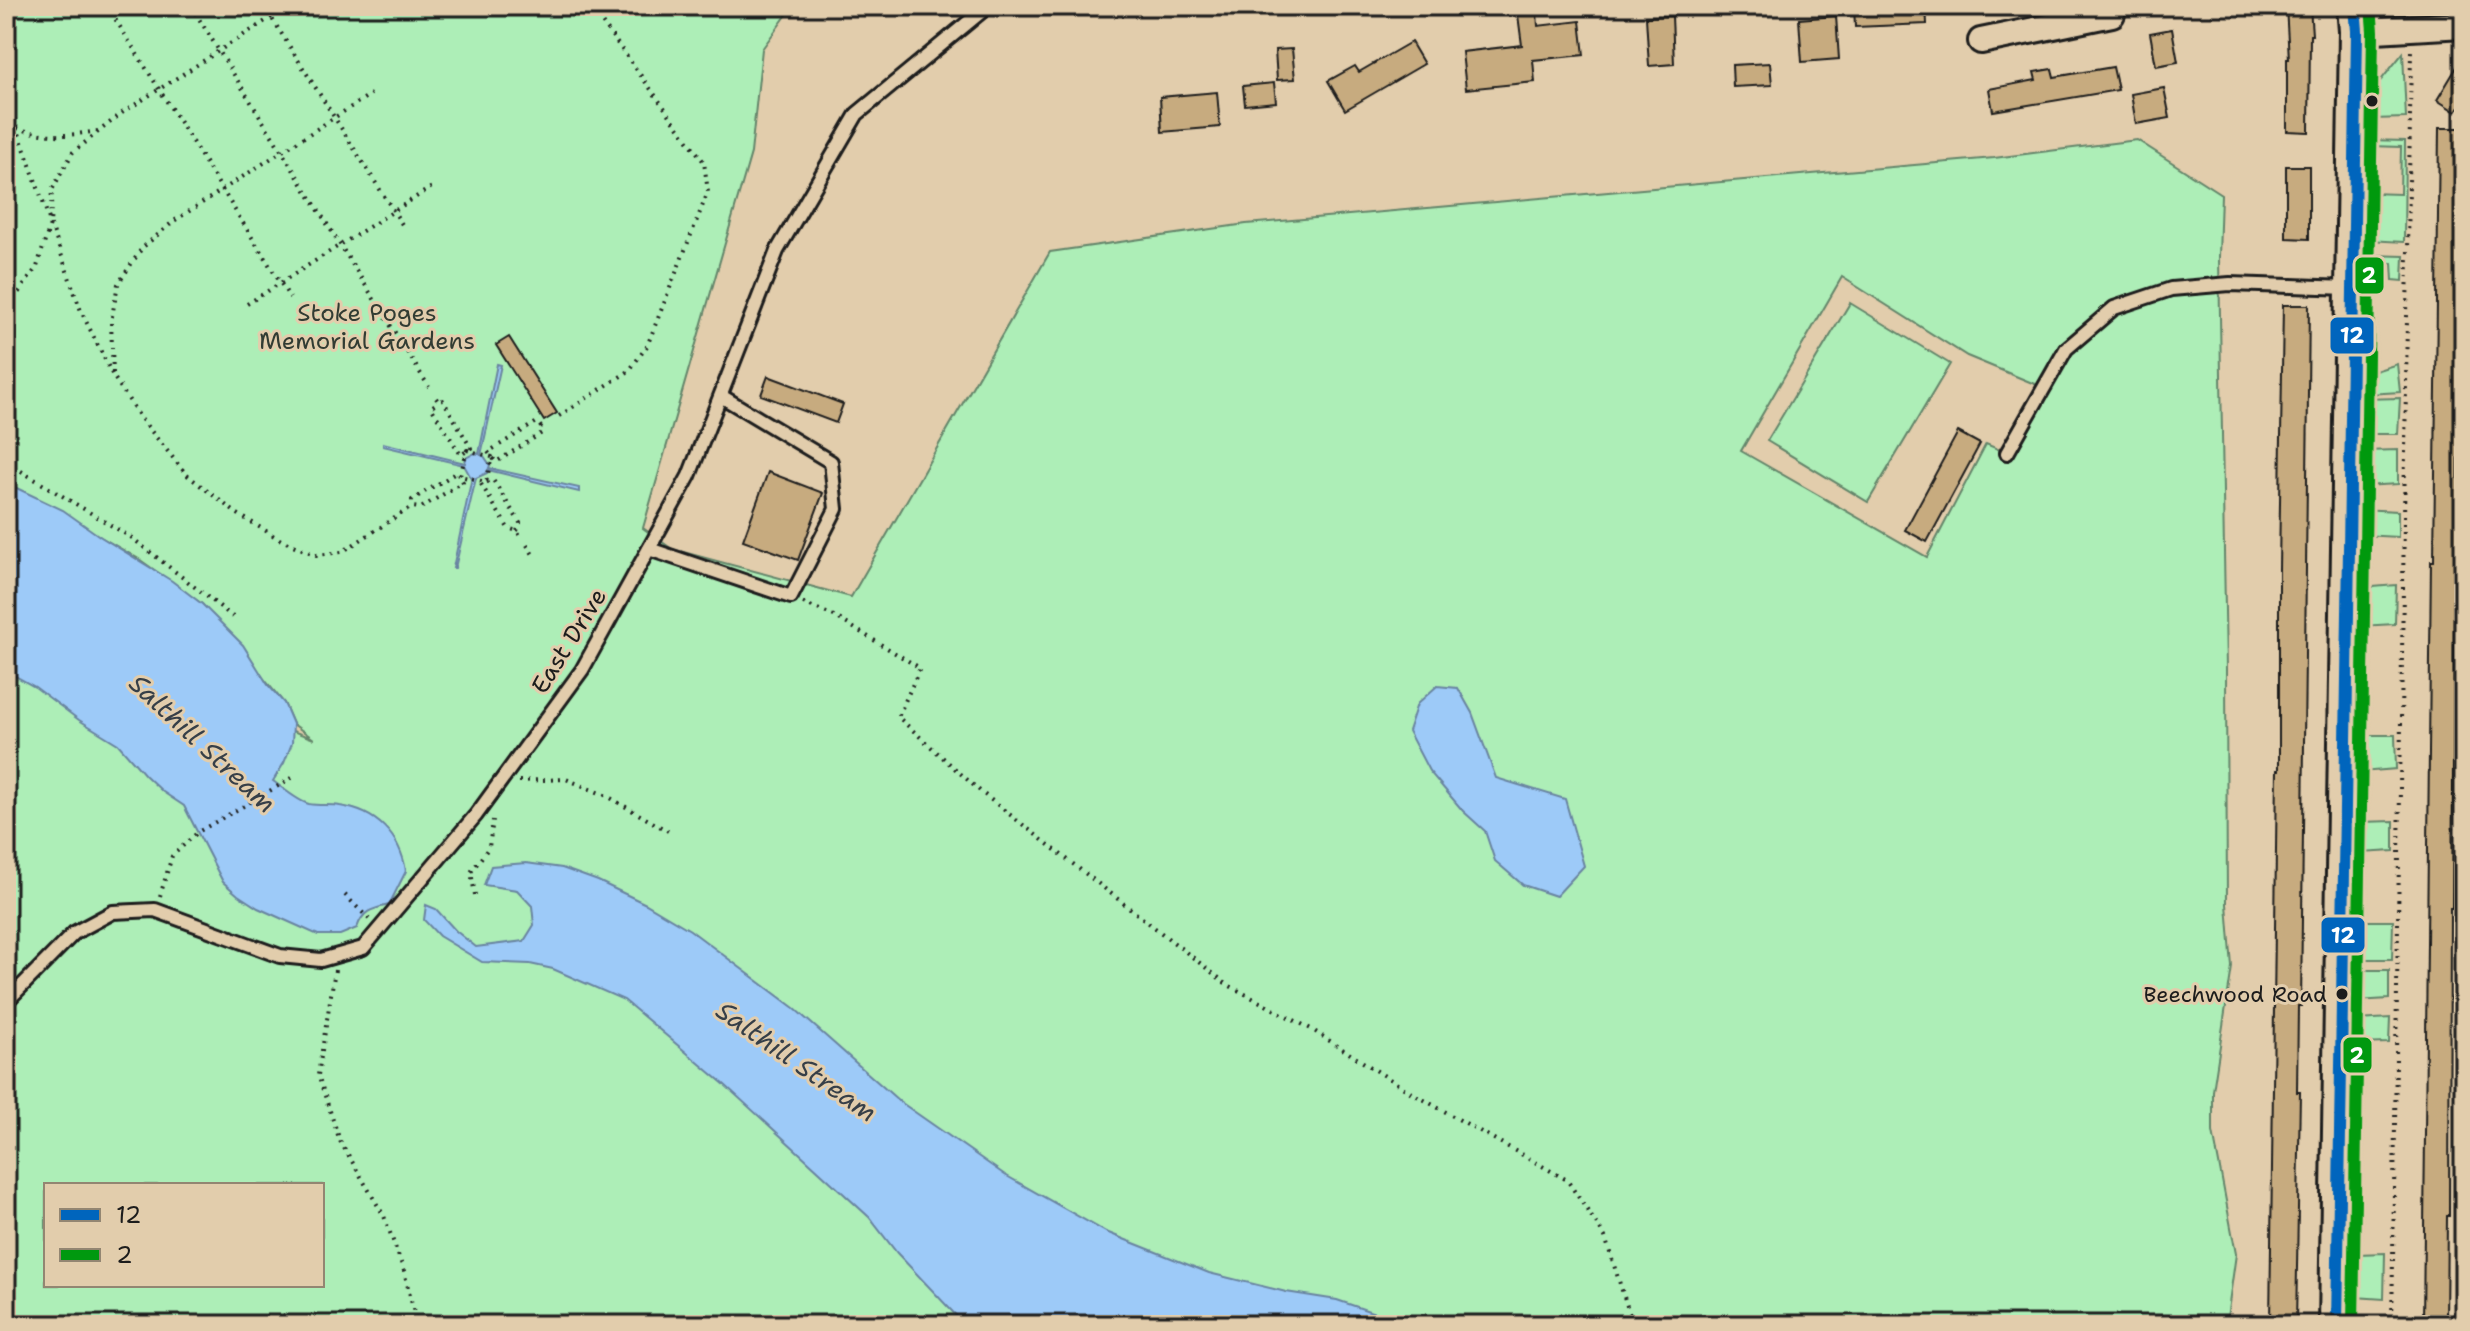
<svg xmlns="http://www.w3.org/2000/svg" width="2470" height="1331" viewBox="0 0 2470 1331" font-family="'Shantell Sans',sans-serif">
  <rect width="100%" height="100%" fill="#e2cdac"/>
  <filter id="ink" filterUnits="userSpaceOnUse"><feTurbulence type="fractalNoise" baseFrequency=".0125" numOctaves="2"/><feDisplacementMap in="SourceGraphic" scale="16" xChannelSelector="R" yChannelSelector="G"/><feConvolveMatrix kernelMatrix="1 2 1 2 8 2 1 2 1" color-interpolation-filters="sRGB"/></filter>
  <g filter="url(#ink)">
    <!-- green -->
    <g fill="#adeeb7" stroke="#64856a" stroke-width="2" fill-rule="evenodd">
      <path d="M 6,6 L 793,6 L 762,49 L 751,153 L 643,528 L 672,549 L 851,597 L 1050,252 L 1246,224 L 1994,158 L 2137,140 L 2221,194 L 2219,257 L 2226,669 L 2227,904 L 2232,967 L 2213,1091 L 2213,1132 L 2236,1254 L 2226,1325 L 6,1325 L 6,624 L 314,739 L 293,724 L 284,703 L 202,604 L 139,559 L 6,483 ZM 1842,277 L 1967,356 L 2042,387 L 2007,453 L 1986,444 L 1927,557 L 1741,451 ZM 46,1185 L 322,1185 L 322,1285 L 46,1285 Z"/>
      <polygon points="2403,53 2406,118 2372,119 2373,90"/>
      <polygon points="2369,140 2405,141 2404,242 2368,240 2369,193 2400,194 2401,147 2371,146"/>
      <polygon points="2370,255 2404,256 2403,281 2393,280 2392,263 2371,264"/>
      <polygon points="1850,303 1950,364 1868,502 1767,441"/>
      <polygon points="2397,364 2400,392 2368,394 2372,372"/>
      <polygon points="2400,398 2398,434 2368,434 2363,431 2363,399"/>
      <polygon points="2398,450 2398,484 2363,486 2363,451"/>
      <polygon points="2359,509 2398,511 2398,537 2361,535"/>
      <polygon points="2396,585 2395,624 2360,626 2361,588"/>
      <polygon points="2357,735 2395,735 2396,769 2361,772"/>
      <polygon points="2394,821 2394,851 2361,853 2360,822"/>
      <polygon points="2355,921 2393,921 2392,959 2359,959"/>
      <polygon points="2355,970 2389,970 2389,999 2356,1001"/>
      <polygon points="2390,1018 2389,1043 2357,1044 2358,1020"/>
      <polygon points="2385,1253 2384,1299 2355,1297 2357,1254"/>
    </g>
    <!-- water -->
    <g fill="#9dcaf8" stroke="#6984a0" stroke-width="2">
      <polygon points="497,364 501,365 481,455 484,456 490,465 489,468 579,488 579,492 488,470 487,473 476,478 455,568 453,568 472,477 470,476 464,465 383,446 383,443 465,463 466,458 475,453 479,454"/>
      <path d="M 6,483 L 63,510 L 101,537 L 172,581 L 202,604 L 243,645 L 268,685 L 284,703 L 293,724 L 292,743 L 284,763 L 273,781 C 283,788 297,801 309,804 C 319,806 330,804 340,806 C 376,811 400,835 406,871 L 389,905 C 372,909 363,910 357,928 L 340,935 L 318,935 L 258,908 L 238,895 L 223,882 L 184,806 L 163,792 L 145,775 L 118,744 L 79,720 L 35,687 L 6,671 Z"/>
      <polygon points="1437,686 1458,688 1472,713 1496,778 1565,799 1584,866 1556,896 1523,885 1495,861 1485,831 1463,811 1429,771 1408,731 1417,704"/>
      <polygon points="526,863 562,868 598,881 646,904 690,930 794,1008 899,1101 1005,1175 1106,1232 1209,1273 1286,1292 1337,1300 1410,1325 965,1325 897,1253 869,1217 725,1085 624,1000 553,969 530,964 482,962 439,936 424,920 426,905 436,909 456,931 476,947 524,941 534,925 532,906 517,890 484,885 491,866"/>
    </g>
    <!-- building -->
    <g fill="#c7ab7f" stroke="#1c1c1c" stroke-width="2">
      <polygon points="1854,6 1926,6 1927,24 1855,27"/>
      <polygon points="2286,6 2310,6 2312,35 2310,35 2309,132 2287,131 2287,59 2289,59"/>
      <polygon points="1537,13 1538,26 1580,21 1584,55 1533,60 1535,82 1466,89 1462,52 1522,45 1518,15"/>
      <polygon points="1672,16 1674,64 1649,66 1646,17"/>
      <polygon points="1836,16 1839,59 1802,62 1799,19"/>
      <polygon points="2172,29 2178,62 2156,66 2150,33"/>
      <polygon points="1411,42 1424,64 1345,110 1328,81 1355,66 1359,72"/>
      <polygon points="1292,49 1295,79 1277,80 1275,50"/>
      <polygon points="2464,55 2464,99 2456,112 2437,100"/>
      <polygon points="1770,63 1772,85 1733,87 1732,65"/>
      <polygon points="2113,67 2118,90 1993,111 1989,89 2036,80 2034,72 2052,69 2054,77"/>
      <polygon points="1274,83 1276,102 1245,105 1243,86"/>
      <polygon points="2164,88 2170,118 2136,124 2131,94"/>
      <polygon points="1217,92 1220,127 1162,132 1160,97"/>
      <polygon points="2439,128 2461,128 2458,553 2455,553 2452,908 2450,908 2449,1216 2447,1216 2446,1325 2423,1325 2431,561 2434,561"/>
      <polygon points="2286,166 2309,166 2309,239 2286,238"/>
      <polygon points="2283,305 2309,305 2301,1006 2298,1006 2297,1092 2300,1092 2296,1325 2270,1325 2277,770 2279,770 2279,569"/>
      <polygon points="509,337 557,413 544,421 496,345"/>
      <polygon points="768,376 843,404 836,423 761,395"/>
      <polygon points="1958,432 1980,444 1927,542 1905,530"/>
      <polygon points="768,472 823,493 798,560 743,540"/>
    </g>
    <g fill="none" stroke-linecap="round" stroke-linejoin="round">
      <defs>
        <g id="lane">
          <polyline points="2007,453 2066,349 2114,308 2171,289 2230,284 2349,288"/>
          <polyline points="649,549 791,597 836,509 831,462 721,396"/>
          <polyline points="6,1002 74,933 113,912 155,910 280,956 321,960 363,948 476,815 582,670 689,476 777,251 857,114 988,6"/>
        </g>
        <g id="street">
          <polyline points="2357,31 2464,25"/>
          <polyline points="1981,41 2112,14"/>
        </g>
        <polyline id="secondary" points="2337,1325 2357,31 2355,6"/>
      </defs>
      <!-- lane casing -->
      <use href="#lane" stroke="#1c1c1c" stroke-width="18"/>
      <!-- street casing -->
      <use href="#street" stroke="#1c1c1c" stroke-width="30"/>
      <!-- secondary casing -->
      <use href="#secondary" stroke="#1c1c1c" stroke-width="40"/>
      <!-- path -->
      <g stroke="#1c1c1c" stroke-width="4" stroke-dasharray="2 6" stroke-linecap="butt">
        <polyline points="107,6 290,298"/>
        <polyline points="191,6 429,387"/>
        <polyline points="264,6 403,226"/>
        <polyline points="6,15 11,6"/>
        <polyline points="6,96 81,311 113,376 142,420 187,475 236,513 281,540 316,555 342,552 407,510 413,507 421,508 463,482 457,472 412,500 413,507"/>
        <path d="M 17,128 C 48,138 66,136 98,131"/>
        <polyline points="6,302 19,292 37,267 50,225 52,190 73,152 122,113 289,6"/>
        <polyline points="247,304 435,185"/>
        <polyline points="113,373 111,322 118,284 142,248 174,221 371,94"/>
        <polyline points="436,398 439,402 443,400 471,448 461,455 431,407 439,402"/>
        <polyline points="559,416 629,371 647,346 708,192 704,162 590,6"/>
        <polyline points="541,427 537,422 488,452 496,462 542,433 541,427 546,424"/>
        <polygon points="467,450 492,457 486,482 460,476"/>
        <polyline points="21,471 132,538 237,620"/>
        <polyline points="517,531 520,523 493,480 481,484 508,528 517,531 520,536"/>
        <polyline points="527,545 534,556"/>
        <polyline points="803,603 834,616 920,668 898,717 981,792 1228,985 1311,1029 1410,1092 1567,1180 1605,1237 1633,1325"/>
        <polyline points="519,781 566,779 607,796 668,831"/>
        <polyline points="345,895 369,919"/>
        <polyline points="475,895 471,872 489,847 493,820"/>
        <polyline points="160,896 172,856 198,832 292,778"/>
        <polyline points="335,970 318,1075 340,1141 384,1216 404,1271 417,1325"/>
        <polyline points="2392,1325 2411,50"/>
      </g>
      <!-- lane -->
      <use href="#lane" stroke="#e2cdac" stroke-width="12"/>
      <!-- street -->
      <use href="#street" stroke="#e2cdac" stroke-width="24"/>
      <!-- secondary -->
      <use href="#secondary" stroke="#e2cdac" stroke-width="34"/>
      <defs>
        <polyline id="bus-1" points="2337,1325 2357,31 2355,6"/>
        <polyline id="bus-2" points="2353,1325 2373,31 2371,6"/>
      </defs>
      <!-- bus-1 casing -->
      <use href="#bus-1" stroke="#e2cdac" stroke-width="18"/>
      <!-- bus-2 casing -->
      <use href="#bus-2" stroke="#e2cdac" stroke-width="18"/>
      <!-- bus-1 -->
      <use href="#bus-1" stroke="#0065bd" stroke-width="12"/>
      <!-- bus-2 -->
      <use href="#bus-2" stroke="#00990f" stroke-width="12"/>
    </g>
  </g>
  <!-- markers -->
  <g fill="#1c1c1c" stroke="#e2cdac" stroke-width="3">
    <circle cx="2372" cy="101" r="7"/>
    <circle cx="2342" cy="994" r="7"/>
  </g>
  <g text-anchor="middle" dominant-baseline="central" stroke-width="6" stroke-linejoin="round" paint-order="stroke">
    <!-- bus labels -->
    <g font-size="22" fill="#1c1c1c" stroke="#e2cdac" text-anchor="end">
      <text x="2327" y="994">Beechwood Road</text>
    </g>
    <!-- park labels -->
    <g font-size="24" fill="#323c33" stroke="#e2cdac">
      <text x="367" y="313">Stoke Poges<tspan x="367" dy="28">Memorial Gardens</tspan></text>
    </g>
    <!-- street labels -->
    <g font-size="24" fill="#1c1c1c" stroke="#e2cdac">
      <text transform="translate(569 641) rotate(-58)">East Drive</text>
    </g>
    <!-- water labels -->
    <g font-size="26" font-style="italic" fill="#363f48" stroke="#e2cdac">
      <text transform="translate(203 743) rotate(43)">Salthill Stream</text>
      <text transform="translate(797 1061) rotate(35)">Salthill Stream</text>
    </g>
  </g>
  <g stroke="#e2cdac" stroke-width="3">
    <rect x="2354" y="256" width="31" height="39" rx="8" fill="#00990f"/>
    <rect x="2329" y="316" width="46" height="39" rx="8" fill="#0065bd"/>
    <rect x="2320" y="916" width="46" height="38" rx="8" fill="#0065bd"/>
    <rect x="2342" y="1036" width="31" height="38" rx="8" fill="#00990f"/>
  </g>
  <g font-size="22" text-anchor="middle" font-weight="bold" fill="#fff">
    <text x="2369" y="283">2</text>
    <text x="2352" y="343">12</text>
    <text x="2343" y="943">12</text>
    <text x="2357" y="1063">2</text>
  </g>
  <!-- margin -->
  <rect width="2470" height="1331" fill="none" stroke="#e2cdac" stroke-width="32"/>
  <rect x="16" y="16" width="2438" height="1299" fill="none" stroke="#1c1c1c" stroke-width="3" filter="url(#ink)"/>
  <!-- legend -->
  <rect x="44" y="1183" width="280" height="104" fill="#e2cdac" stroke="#938672" stroke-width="2"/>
  <rect x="60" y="1209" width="40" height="12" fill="#0065bd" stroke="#938672" stroke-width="2"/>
  <text x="116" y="1223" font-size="24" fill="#1c1c1c">12</text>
  <rect x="60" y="1249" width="40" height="12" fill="#00990f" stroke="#938672" stroke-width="2"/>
  <text x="116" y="1263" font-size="24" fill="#1c1c1c">2</text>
</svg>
